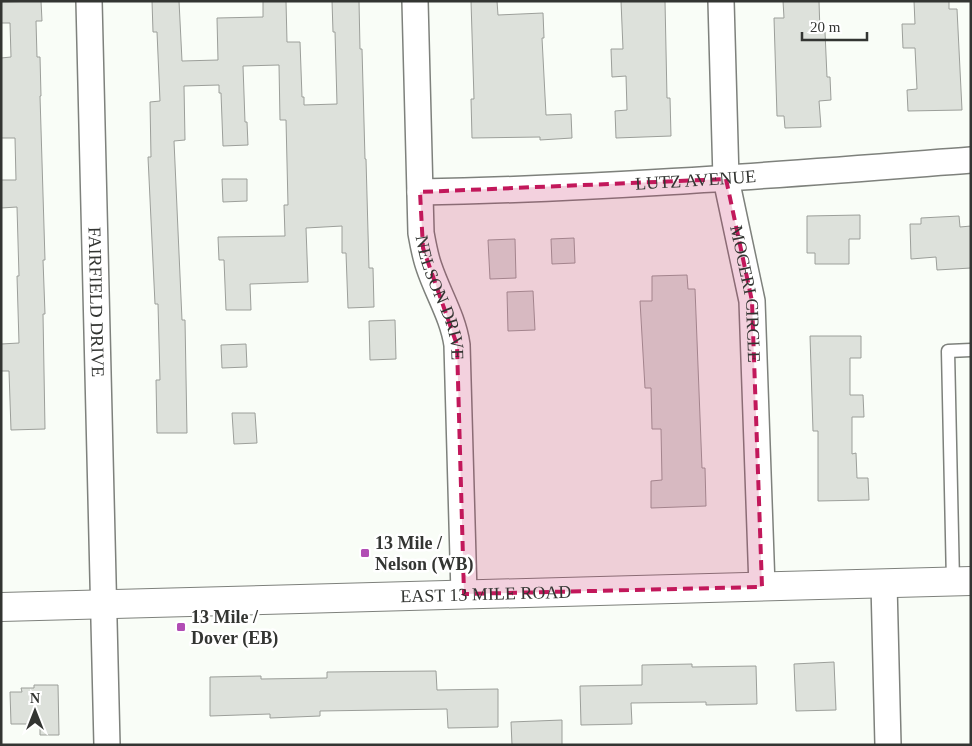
<svg xmlns="http://www.w3.org/2000/svg" width="972" height="746" viewBox="0 0 972 746" font-family="Georgia,serif">
  <rect width="100%" height="100%" fill="#f9fdf7"/>
  <!-- building -->
  <g fill="#dde1db" stroke="#9c9f9a">
    <polygon points="41,1 42,21 36,21 37,57 40,57 41,96 40,96 45,260 43,260 45,314 43,314 45,429 11,430 9,371 1,371 1,344 19,343 17,276 19,276 17,207 1,208 1,180 16,180 15,138 1,138 1,58 11,57 10,23 1,23 1,2"/>
    <polygon points="152,1 179,1 182,61 218,60 217,18 263,17 263,1 286,1 287,42 300,42 302,97 304,97 304,105 337,104 335,32 333,32 332,1 359,1 360,49 362,49 365,159 366,159 369,268 373,268 374,307 348,308 346,253 342,253 342,226 306,228 308,282 250,284 251,310 226,310 224,260 219,260 218,237 285,236 284,205 288,205 286,120 280,120 279,65 243,66 245,122 247,122 248,145 223,146 221,93 219,93 219,85 184,86 185,140 174,141 182,320 185,320 187,433 157,433 156,380 160,380 158,304 155,304 148,157 151,157 150,102 160,101 157,32 153,32"/>
    <polygon points="471,1 497,1 498,15 543,13 544,38 542,38 546,115 571,114 572,138 540,140 540,137 472,138 471,99 474,99"/>
    <polygon points="621,1 665,1 667,98 670,98 671,136 616,138 615,111 627,110 626,76 612,77 611,49 623,49"/>
    <polygon points="783,1 819,1 820,32 825,32 827,77 830,77 831,100 819,101 821,127 785,128 784,116 777,116 774,18 784,18"/>
    <polygon points="914,1 949,1 949,9 957,9 962,110 908,111 907,90 917,89 915,48 903,48 902,24 915,24"/>
    <polygon points="222,179 247,179 247,201 223,202"/>
    <polygon points="860,215 860,239 849,239 849,264 815,264 815,253 807,253 807,216"/>
    <polygon points="959,216 960,227 971,226 971,268 937,270 936,257 911,259 910,224 921,224 921,218"/>
    <polygon points="574,238 575,263 552,264 551,239"/>
    <polygon points="515,239 516,278 490,279 488,240"/>
    <polygon points="687,275 688,289 695,289 702,468 705,468 706,506 651,508 651,481 662,480 661,429 652,429 651,388 645,388 640,301 652,301 652,276"/>
    <polygon points="533,291 535,330 508,331 507,292"/>
    <polygon points="395,320 396,359 370,360 369,321"/>
    <polygon points="810,336 861,336 861,358 850,358 850,395 863,395 864,417 852,417 852,454 856,453 857,478 868,478 869,500 818,501 818,431 813,431"/>
    <polygon points="246,344 247,367 222,368 221,345"/>
    <polygon points="232,413 255,413 257,443 234,444"/>
    <polygon points="834,662 836,710 796,711 794,664"/>
    <polygon points="692,664 692,667 756,666 757,704 706,705 706,702 631,703 632,724 581,725 580,686 642,685 642,665"/>
    <polygon points="436,671 437,690 498,689 498,727 448,728 447,709 320,711 320,716 270,718 270,714 210,716 210,677 261,676 261,679 327,678 327,672"/>
    <polygon points="34,685 58,685 59,735 40,735 40,724 11,724 10,692 22,692 21,688 34,688"/>
    <polygon points="562,720 562,745 512,745 511,722"/>
  </g>
  <g fill="none" stroke-linecap="round" stroke-linejoin="round">
    <defs>
      <polyline id="service" points="953,582 948,351 971,350"/>
      <g id="minor">
        <path id="s1" d="M 89,1 L 107,745"/>
        <path id="s2" d="M 415,1 L 421,233 C 423,244 425,256 429,267 C 438,294 453,317 457,345 L 464,594"/>
        <path id="s3" d="M 721,1 L 726,179 L 752,301 L 762,587"/>
        <path id="s4" d="M 420,192 C 604,189 787,174 971,160"/>
        <polyline points="884,584 888,745"/>
      </g>
      <g id="secondary">
        <path id="s5" d="M 1,607 L 971,581"/>
      </g>
    </defs>
    <!-- service casing -->
    <use href="#service" stroke="#7e817c" stroke-width="15"/>
    <!-- minor casing -->
    <use href="#minor" stroke="#7e817c" stroke-width="28"/>
    <!-- secondary casing -->
    <use href="#secondary" stroke="#7e817c" stroke-width="30"/>
    <!-- service -->
    <use href="#service" stroke="#fff" stroke-width="12"/>
    <!-- minor -->
    <use href="#minor" stroke="#fff" stroke-width="25"/>
    <!-- secondary -->
    <use href="#secondary" stroke="#fff" stroke-width="28"/>
  </g>
  <!-- marked area -->
  <path fill="#c2185b" fill-opacity="0.2" stroke="#c2185b" stroke-width="4" stroke-dasharray="10 6" stroke-linejoin="round" d="M 726,179 L 752,301 L 762,587 L 464,594 L 457,345 L 423,248 L 420,192 Z"/>
  <!-- markers -->
  <g fill="#b14db4" stroke="#fff" stroke-width="2">
    <rect x="360" y="548" width="10" height="10" rx="2.5"/>
    <rect x="176" y="622" width="10" height="10" rx="2.5"/>
  </g>
  <g text-anchor="middle" dominant-baseline="central" stroke-width="5" stroke-linejoin="round" paint-order="stroke">
    <!-- street labels -->
    <g font-size="18" fill="#333532" stroke="#fff">
      <text stroke="none"><textPath href="#s4" startOffset="276">LUTZ AVENUE</textPath></text>
      <text stroke="none"><textPath href="#s3" startOffset="295">MOCERI CIRCLE</textPath></text>
      <text stroke="none"><textPath href="#s2" startOffset="300">NELSON DRIVE</textPath></text>
      <text stroke="none"><textPath href="#s1" startOffset="301">FAIRFIELD DRIVE</textPath></text>
      <text stroke="none"><textPath href="#s5" startOffset="485">EAST 13 MILE ROAD</textPath></text>
    </g>
    <!-- poi labels -->
    <g font-size="18" font-weight="bold" fill="#333532" stroke="#fff" text-anchor="start">
      <text x="375" y="543">13 Mile /<tspan x="375" dy="21">Nelson (WB)</tspan></text>
      <text x="191" y="617">13 Mile /<tspan x="191" dy="21">Dover (EB)</tspan></text>
    </g>
  </g>
  <!-- border -->
  <rect width="972" height="746" fill="none" stroke="#333532" stroke-width="5"/>
  <!-- north arrow -->
  <g transform="translate(35 711)" stroke="#ffffff" stroke-width="4" paint-order="stroke">
  <path d="M0-4L9 19L0 12L-9 19Z" fill="#333532"/>
  <text y="-8" font-size="14" font-weight="bold" text-anchor="middle" fill="#333532">N</text>
  </g>
  <!-- scale -->
  <path d="M802 32v8h65v-8" fill="none" stroke="#333532" stroke-width="2.5"/>
  <text x="810" y="32" font-size="15" fill="#333532" stroke="#ffffff" stroke-width="4" paint-order="stroke">20 m</text>
</svg>
